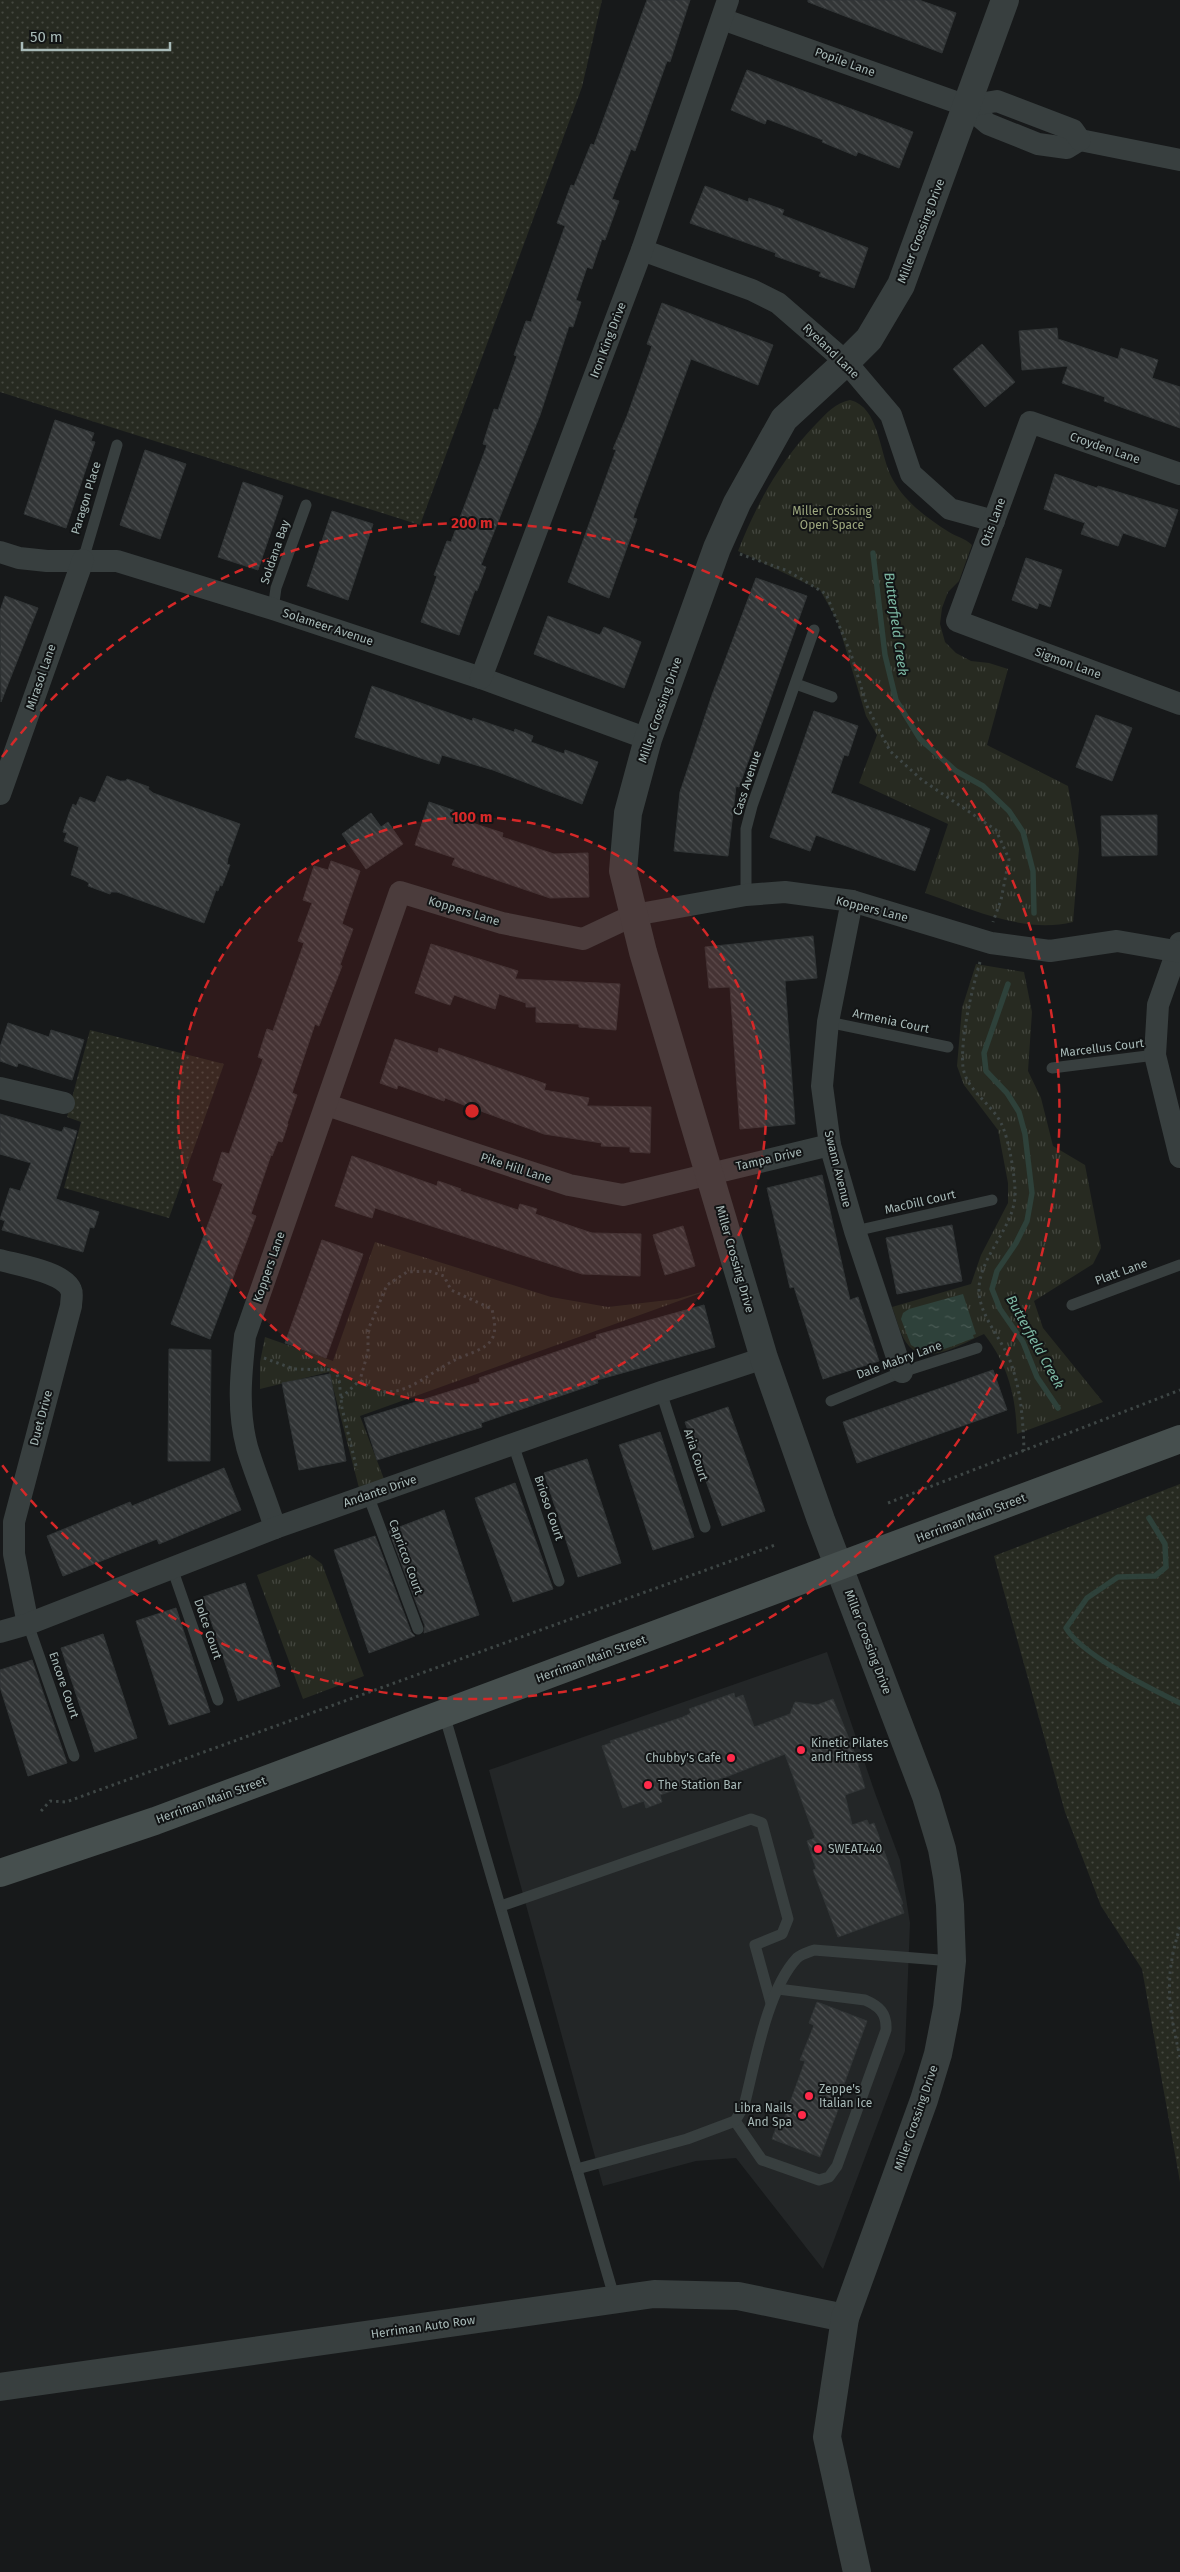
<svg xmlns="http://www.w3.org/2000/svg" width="1180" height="2572" viewBox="0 0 1180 2572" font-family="'Fira Sans',sans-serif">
  <defs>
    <pattern id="grass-dots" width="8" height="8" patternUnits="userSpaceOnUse" patternTransform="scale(1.25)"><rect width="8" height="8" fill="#272a21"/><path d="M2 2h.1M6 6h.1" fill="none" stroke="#44473f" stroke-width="1.8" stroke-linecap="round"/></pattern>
    <pattern id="park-tufts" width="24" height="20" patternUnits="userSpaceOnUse" patternTransform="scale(1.25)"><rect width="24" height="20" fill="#272a21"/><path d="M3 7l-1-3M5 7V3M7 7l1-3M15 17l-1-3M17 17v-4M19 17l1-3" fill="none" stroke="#44473f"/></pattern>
    <pattern id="water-ripples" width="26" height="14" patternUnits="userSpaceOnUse" patternTransform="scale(1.25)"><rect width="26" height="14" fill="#2e413a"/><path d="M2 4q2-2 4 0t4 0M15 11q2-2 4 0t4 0" fill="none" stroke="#495a54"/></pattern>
    <pattern id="building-back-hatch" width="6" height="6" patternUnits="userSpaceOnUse" patternTransform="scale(1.25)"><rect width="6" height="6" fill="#323536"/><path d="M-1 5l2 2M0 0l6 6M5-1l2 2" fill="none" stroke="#4d5051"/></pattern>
  </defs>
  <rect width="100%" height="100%" fill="#17191a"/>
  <!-- built -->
  <polygon fill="#232627" points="827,1652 875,1793 900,1860 910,1923 905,2051 823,2269 736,2158 696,2161 603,2186 489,1770"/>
  <!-- grass -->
  <g fill="url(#grass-dots)">
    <polygon points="0,0 602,0 582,87 420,525 0,392"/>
    <polygon points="90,1030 224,1064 169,1218 64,1188 81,1122 67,1117"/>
    <polygon points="1180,1484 1180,2182 1142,1969 1101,1906 1065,1812 994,1556"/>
  </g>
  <!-- park -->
  <g fill="url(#park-tufts)">
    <path d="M 850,400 C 880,407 879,455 893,480 C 906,503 927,518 949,532 C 957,537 965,538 972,545 L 959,581 L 948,592 L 942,608 L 940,624 L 945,642 L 956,653 L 971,661 L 989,663 L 1008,669 L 987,745 L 1068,786 L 1079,849 L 1073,922 C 1023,934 972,909 925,893 L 948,824 L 859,783 L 877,735 L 866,716 L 837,620 L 820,590 L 738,551 C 757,503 780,461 816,424 C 827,413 835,403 850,400 Z"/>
    <path d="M 976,964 L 1024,972 L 1032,1012 L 1028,1071 L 1041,1098 L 1053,1146 L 1085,1165 L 1101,1248 L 1093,1264 L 1034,1301 L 1043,1328 L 1103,1402 L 1017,1434 C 1016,1397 1008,1364 984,1334 C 965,1342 927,1367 909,1346 C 900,1337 897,1319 892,1307 L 971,1284 L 981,1255 L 1008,1203 L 1008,1183 L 998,1130 L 964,1085 L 957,1066 L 962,1008 Z"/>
    <polygon points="375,1242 551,1297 608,1307 677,1299 712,1289 360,1416 384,1479 359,1488 329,1372 260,1389 260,1362 265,1337 333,1361"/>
    <polygon points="310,1555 322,1564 364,1676 303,1699 257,1575"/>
  </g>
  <!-- water -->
  <path fill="url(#water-ripples)" d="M 963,1294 L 976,1334 L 973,1335 L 974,1338 C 953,1345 931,1359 911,1345 L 901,1319 L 903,1313 L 909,1309 Z"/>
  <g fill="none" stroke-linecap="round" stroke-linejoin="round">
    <!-- stream -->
    <g stroke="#2e413a" stroke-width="5.5">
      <polyline points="873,553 885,655 896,700 920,739 956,771 983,786 1009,811 1023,832 1033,871 1034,913"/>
      <polyline points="1008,984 984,1053 986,1071 1007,1093 1019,1112 1025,1134 1032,1193 1027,1221 1016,1243 997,1271 992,1289 1000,1309 1023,1342 1037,1377 1058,1408"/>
      <path d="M 1149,1518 L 1165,1544 L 1166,1567 L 1155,1576 L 1118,1577 L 1087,1598 L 1066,1628 C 1081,1654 1151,1689 1180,1703"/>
    </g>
  </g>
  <!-- building -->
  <g fill="url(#building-back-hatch)" stroke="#313536">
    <polygon points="647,0 690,0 670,62 667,61 635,151 631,149 612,199 619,201 605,240 602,239 592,269 587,267 576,300 581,302 573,327 569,326 540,415 481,565 486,567 477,591 475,590 459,635 421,622 437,576 434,575 447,541 451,542 487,445 483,444 494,409 498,410 517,356 514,355 526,321 531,322 565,226 557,223 571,185 574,186 591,144 594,145"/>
    <polygon points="808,0 919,0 956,13 942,53 808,2"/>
    <polygon points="747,70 913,132 899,168 858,152 856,156 822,142 823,140 767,119 765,124 731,110"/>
    <polygon points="705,186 748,202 749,198 784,210 782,215 868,248 854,288 819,276 821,272 775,256 776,253 690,223"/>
    <polygon points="662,303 773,345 758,385 691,359 633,518 637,519 609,598 568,582 616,450 613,449 627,416 652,346 647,344"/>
    <polygon points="1057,328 1058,339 1118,359 1121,348 1158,360 1152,378 1180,387 1180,428 1104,401 1105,397 1062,383 1068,366 1022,370 1019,331"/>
    <polygon points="982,344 1015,382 985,407 953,369"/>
    <polygon points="55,420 94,433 91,441 95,442 66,528 24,514"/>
    <polygon points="145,450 186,464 160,539 120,525"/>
    <polygon points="1055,474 1097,488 1098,486 1178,510 1165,547 1123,533 1118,546 1081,534 1085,523 1044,509"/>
    <polygon points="243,482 283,496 258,570 218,557"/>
    <polygon points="332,511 373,524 348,600 307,586"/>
    <polygon points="1026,558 1062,570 1050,607 1039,603 1037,609 1012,600"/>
    <polygon points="756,578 807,596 739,787 736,786 728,856 674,851 680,792 712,695"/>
    <polygon points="5,596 38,608 1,702 0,611"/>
    <polygon points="548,616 600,635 604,627 641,642 624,688 534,654"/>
    <polygon points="372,686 472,721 473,718 514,732 515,729 533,736 531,742 564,754 565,750 598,762 582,804 493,770 442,755 439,764 355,737"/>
    <polygon points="814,711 858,726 848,756 844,755 831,793 930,829 915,871 816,835 810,851 770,837"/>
    <polygon points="1096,715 1132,728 1112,781 1076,767"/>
    <polygon points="107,776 120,781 126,781 127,779 149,787 148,789 153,793 240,824 228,858 227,864 230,865 222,886 220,885 218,891 216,890 204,923 117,892 111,892 110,894 88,886 89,883 84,880 71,875 79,847 64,841 67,833 63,832 69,814 73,804 76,806 80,797 95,803"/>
    <polygon points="429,802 462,813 460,819 503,833 502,837 554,854 588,853 589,897 550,898 452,865 455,858 415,845"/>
    <polygon points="371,813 381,827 388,822 403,844 366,869 342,834"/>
    <polygon points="1157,815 1157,855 1102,856 1101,816"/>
    <polygon points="331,861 360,871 342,924 353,929 340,965 342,966 319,1026 315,1024 292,1093 297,1095 287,1124 288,1124 282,1142 278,1141 272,1156 271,1155 251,1214 256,1216 210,1339 171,1324 223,1184 213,1180 222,1152 229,1154 263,1059 258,1057 267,1029 273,1031 304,943 298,941 312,903 303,900 314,866 328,870"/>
    <polygon points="813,936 817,978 785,981 795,1124 740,1129 730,987 709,988 705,947"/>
    <polygon points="431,944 518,971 515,979 620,984 616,1030 579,1027 579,1024 536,1022 536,1007 526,1007 526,1003 499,994 495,1009 454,995 450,1005 415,993"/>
    <polygon points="8,1023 49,1037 51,1030 84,1040 72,1080 18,1063 17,1067 0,1061 0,1047"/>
    <polygon points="395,1039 438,1053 439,1048 546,1084 544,1090 589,1098 587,1106 651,1107 650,1153 630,1152 630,1147 601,1146 602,1143 544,1134 445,1098 444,1101 398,1085 397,1089 380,1083"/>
    <polygon points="0,1114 62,1132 64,1127 77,1131 56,1199 99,1212 94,1228 90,1227 83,1252 2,1230 5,1221 0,1219 10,1188 20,1191 31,1163 0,1154"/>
    <polygon points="352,1156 437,1186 438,1181 461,1189 460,1191 518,1210 520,1204 537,1209 535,1214 592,1233 641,1234 640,1276 582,1274 375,1208 372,1218 335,1206"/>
    <polygon points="822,1175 850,1300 858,1297 879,1361 823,1379 794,1287 790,1288 767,1188"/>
    <polygon points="952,1225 962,1281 897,1294 886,1238"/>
    <polygon points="683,1226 695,1266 665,1275 653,1235"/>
    <polygon points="322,1240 363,1254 326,1358 285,1343"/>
    <polygon points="704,1305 715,1347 597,1380 598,1383 481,1423 482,1427 377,1460 364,1418 480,1382 479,1378 597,1338 596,1335"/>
    <polygon points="169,1349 211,1350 210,1461 168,1461"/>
    <polygon points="993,1370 1007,1410 857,1463 843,1422"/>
    <polygon points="330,1374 346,1461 299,1470 282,1383"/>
    <polygon points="728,1407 765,1511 722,1526 685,1422"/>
    <polygon points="660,1432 694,1537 653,1550 619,1445"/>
    <polygon points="587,1459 621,1563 578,1577 544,1473"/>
    <polygon points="224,1468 241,1510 159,1544 157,1539 63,1576 47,1536 130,1502 132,1506"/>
    <polygon points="515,1483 553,1589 513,1602 475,1498"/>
    <polygon points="444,1510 479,1615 424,1633 425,1626 389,1531"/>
    <polygon points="375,1536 411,1632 415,1636 369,1653 334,1550"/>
    <polygon points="245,1583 280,1686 238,1701 203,1597"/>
    <polygon points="176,1608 210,1712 169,1725 136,1621"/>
    <polygon points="103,1634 137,1738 95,1752 61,1648"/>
    <polygon points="32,1660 67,1763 28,1776 0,1687 0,1670"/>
    <polygon points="734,1693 735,1698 743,1695 754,1727 790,1714 795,1702 817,1705 833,1699 855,1754 865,1788 845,1795 852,1825 867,1820 869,1825 874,1823 903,1904 901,1904 904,1913 838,1937 813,1870 816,1869 807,1841 815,1838 785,1754 726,1777 707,1782 703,1780 660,1795 662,1802 646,1808 644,1801 623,1808 602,1746 611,1743 610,1741 683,1717 691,1713 689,1709"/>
    <polygon points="817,2002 867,2021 839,2098 842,2099 820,2157 772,2139 780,2117 784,2119 805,2061 800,2060 814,2025 809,2023"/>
  </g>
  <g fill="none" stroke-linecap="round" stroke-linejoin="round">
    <!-- path -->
    <g stroke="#3e4645" stroke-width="3" stroke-dasharray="2.5 4" stroke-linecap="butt">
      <polyline points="740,554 788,571 826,594 851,654 867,706 890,751 922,780 996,830 1009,859 1001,900 993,922"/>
      <path d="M 980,962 C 972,989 960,1039 963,1067 C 966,1090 991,1103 1001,1123 C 1009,1138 1016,1181 1015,1197 C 1012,1233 972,1263 980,1300 C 985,1321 1000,1338 1009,1358 C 1021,1389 1023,1418 1024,1451"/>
      <path d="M 429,1271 L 444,1276 L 451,1290 L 492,1309 C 494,1319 497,1330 492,1339 C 486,1350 466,1354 455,1360 C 424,1375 394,1410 360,1380 L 368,1352 L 368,1330 L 387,1285 L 407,1272 Z"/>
      <polyline points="264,1358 294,1369 335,1370 339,1379 342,1408 357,1470"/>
      <polyline points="341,1398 360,1380"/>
      <polyline points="888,1503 1180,1390"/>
      <polyline points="41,1811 50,1801 66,1802 775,1545"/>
      <path d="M 1180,1927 C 1164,1978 1168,2005 1180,2057"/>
    </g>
    <!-- service -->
    <g stroke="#383f3f" stroke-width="11">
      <polyline points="83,560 117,445"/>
      <polyline points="273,609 276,588 306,505"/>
      <polyline points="796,684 832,697"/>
      <polyline points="746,895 746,829 752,806 814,630"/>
      <polyline points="828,1022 948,1047"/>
      <polyline points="1052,1068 1155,1055"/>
      <polyline points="855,1231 992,1200"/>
      <polyline points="1072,1305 1180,1265"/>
      <polyline points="661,1392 705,1527"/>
      <polyline points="831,1401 902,1372 977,1348"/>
      <polyline points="513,1444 559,1581"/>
      <polyline points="368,1495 418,1629"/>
      <polyline points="172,1568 218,1700"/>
      <polyline points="28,1624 74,1756"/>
      <polyline points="444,1714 615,2300"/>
      <polyline points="501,1906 751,1819 762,1823 788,1919 782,1934 755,1945 771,2003"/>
      <path d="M 735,2121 L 762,2160 L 819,2180 L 829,2177 L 837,2166 L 886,2030 C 887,2013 879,2006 865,2000 L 778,1989"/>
      <path d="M 577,2169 L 687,2139 L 735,2121 L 744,2106 C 755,2063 767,1990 797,1958 C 801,1954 809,1952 814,1950 L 952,1961"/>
    </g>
    <!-- minor -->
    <g stroke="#383f3f" stroke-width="22">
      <polyline points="722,19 967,106 988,124 1038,144 1067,148 1080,140 1180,160"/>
      <polyline points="967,106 997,101 1073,130 1080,140"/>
      <polyline points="642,250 752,290 778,303 846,362 891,415 911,474 950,509 994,521"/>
      <polyline points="1180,474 1030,422 957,621 1180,704"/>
      <polyline points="0,552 19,558 47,561 117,561 273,609 481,678 648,739"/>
      <polyline points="481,678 642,250 728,0"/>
      <polyline points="0,794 83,560"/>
      <polyline points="852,901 828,1022 822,1086 830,1145 855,1231 902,1372"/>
      <polyline points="1180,943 1158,1005 1155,1055 1180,1157"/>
      <polyline points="0,1088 64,1103"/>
      <polyline points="327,1105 569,1185 623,1195 830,1145"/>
      <path d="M 0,1260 C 18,1265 64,1272 71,1290 C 73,1294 71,1301 71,1306 L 14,1522 L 14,1554 L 28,1624"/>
      <path d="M 275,1528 C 267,1501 255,1474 247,1447 C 237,1410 241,1373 245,1336 L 400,892 L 502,923 L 583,939 L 634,915 L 746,895 L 785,892 L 852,901 L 991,943 L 1050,951 L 1117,941 L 1180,952"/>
      <polyline points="0,1632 28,1624 275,1528 661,1392 764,1358"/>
    </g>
    <!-- tertiary -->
    <g stroke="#383f3f" stroke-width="28">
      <polyline points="0,2387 654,2294 738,2296 845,2318"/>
      <polyline points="857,2572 827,2437 845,2318 924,2100 938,2054 947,2008 952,1961 950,1905 947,1877 942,1849 926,1796 821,1520 764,1358 643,952 623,871 628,813 648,739 717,548 737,503 784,419 846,362 869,339 901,285 1005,0"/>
    </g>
    <!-- secondary -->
    <polyline stroke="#464f4e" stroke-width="28" points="0,1873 155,1821 1180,1439"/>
  </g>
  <!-- distance rings -->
  <circle cx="472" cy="1111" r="294" fill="#d62828" fill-opacity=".12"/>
  <g fill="none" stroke="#d62828" stroke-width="2.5" stroke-dasharray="9 6">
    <circle cx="472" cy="1111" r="294"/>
    <path d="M2 757A588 588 0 1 1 2 1465"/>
  </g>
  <!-- markers -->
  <g fill="#ff2a4a" stroke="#121415" stroke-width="2">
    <circle cx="801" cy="1750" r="5"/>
    <circle cx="731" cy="1758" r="5"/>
    <circle cx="648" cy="1785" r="5"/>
    <circle cx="818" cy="1849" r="5"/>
    <circle cx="809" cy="2096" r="5"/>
    <circle cx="802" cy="2115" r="5"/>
  </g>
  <g text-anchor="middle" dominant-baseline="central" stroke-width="4" stroke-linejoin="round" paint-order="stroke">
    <!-- street labels -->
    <g font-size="12" fill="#a8bab8" stroke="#121415">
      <text transform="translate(845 62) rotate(20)">Popile Lane</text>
      <text transform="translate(921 231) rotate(-69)">Miller Crossing Drive</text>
      <text transform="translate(608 340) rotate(-69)">Iron King Drive</text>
      <text transform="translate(831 351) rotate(44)">Ryeland Lane</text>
      <text transform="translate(1105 448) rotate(19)">Croyden Lane</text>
      <text transform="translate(86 498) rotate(-73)">Paragon Place</text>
      <text transform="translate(993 522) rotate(-70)">Otis Lane</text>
      <text transform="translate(275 552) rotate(-71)">Soldana Bay</text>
      <text transform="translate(328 627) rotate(18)">Solameer Avenue</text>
      <text transform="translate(1068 663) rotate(20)">Sigmon Lane</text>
      <text transform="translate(41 677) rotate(-71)">Mirasol Lane</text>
      <text transform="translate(660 710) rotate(-71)">Miller Crossing Drive</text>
      <text transform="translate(747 783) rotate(-72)">Cass Avenue</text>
      <text transform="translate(872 909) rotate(14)">Koppers Lane</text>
      <text transform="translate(464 911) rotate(17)">Koppers Lane</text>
      <text transform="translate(891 1021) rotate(12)">Armenia Court</text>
      <text transform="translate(1102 1048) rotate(-7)">Marcellus Court</text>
      <text transform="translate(769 1159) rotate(-13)">Tampa Drive</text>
      <text transform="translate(516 1168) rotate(18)">Pike Hill Lane</text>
      <text transform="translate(838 1169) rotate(76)">Swann Avenue</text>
      <text transform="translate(920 1202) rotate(-13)">MacDill Court</text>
      <text transform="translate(735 1259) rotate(74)">Miller Crossing Drive</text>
      <text transform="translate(269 1267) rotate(-71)">Koppers Lane</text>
      <text transform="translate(1121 1272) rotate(-20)">Platt Lane</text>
      <text transform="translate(899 1360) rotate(-20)">Dale Mabry Lane</text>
      <text transform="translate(41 1418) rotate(-75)">Duet Drive</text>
      <text transform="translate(696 1455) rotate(72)">Aria Court</text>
      <text transform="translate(380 1491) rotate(-19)">Andante Drive</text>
      <text transform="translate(549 1508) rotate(71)">Brioso Court</text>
      <text transform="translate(971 1518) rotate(-21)">Herriman Main Street</text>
      <text transform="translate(406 1557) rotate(70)">Capricco Court</text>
      <text transform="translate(208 1629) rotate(71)">Dolce Court</text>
      <text transform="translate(868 1642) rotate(69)">Miller Crossing Drive</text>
      <text transform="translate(591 1659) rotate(-20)">Herriman Main Street</text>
      <text transform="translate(64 1685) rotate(71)">Encore Court</text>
      <text transform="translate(211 1800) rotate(-20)">Herriman Main Street</text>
      <text transform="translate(916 2118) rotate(-71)">Miller Crossing Drive</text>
      <text transform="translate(423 2327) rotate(-8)">Herriman Auto Row</text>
    </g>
    <!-- park labels -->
    <g font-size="12" fill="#9da77e" stroke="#121415">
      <text x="832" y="511">Miller Crossing<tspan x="832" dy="14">Open Space</tspan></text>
    </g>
    <!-- poi labels -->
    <g font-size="12" fill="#a8bab8" stroke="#121415" text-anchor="start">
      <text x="811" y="1743">Kinetic Pilates<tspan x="811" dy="14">and Fitness</tspan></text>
      <text x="721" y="1758" text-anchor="end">Chubby's Cafe</text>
      <text x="658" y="1785">The Station Bar</text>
      <text x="828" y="1849">SWEAT440</text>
      <text x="819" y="2089">Zeppe's<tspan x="819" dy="14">Italian Ice</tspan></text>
      <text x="792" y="2108" text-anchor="end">Libra Nails<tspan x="792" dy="14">And Spa</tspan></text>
    </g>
    <!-- water labels -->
    <g font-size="14" font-style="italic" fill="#7cb8a3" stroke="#121415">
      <text transform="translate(896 624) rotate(82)">Butterfield Creek</text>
      <text transform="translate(1035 1342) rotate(61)">Butterfield Creek</text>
    </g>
  </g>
  <circle cx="472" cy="1111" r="8" fill="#d62828" stroke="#121415" stroke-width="2.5"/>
  <g font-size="15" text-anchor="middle" font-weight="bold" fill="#d62828" stroke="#121415" stroke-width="4" stroke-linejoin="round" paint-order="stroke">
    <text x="472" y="528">200 m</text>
    <text x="472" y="822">100 m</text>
  </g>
  <!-- scale -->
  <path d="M22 42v8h148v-8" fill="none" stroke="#a8bab8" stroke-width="2.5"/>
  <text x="30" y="42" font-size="15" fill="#a8bab8" stroke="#121415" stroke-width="4" paint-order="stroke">50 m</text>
</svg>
